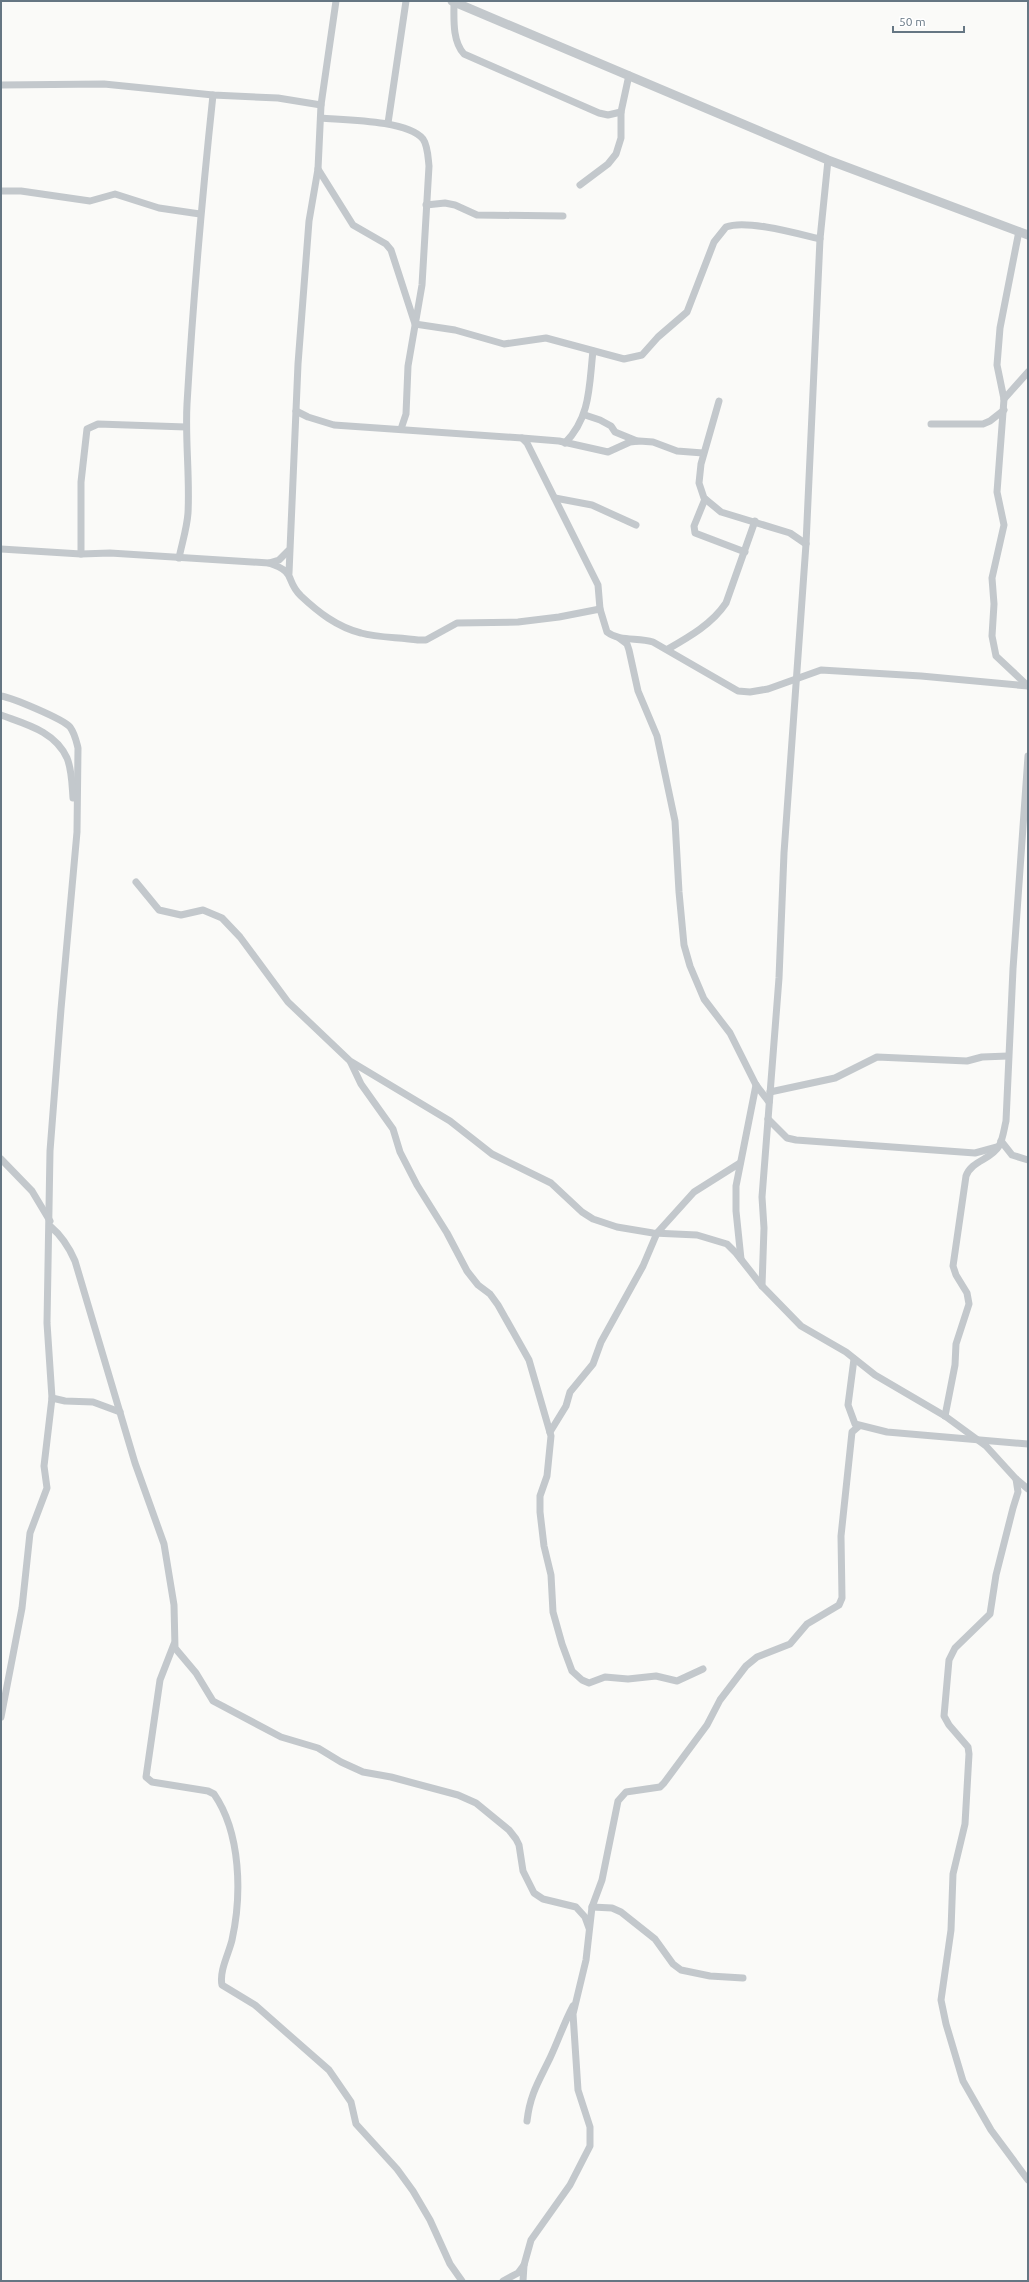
<svg xmlns="http://www.w3.org/2000/svg" width="1029" height="2282" viewBox="0 0 1029 2282" font-family="Ubuntu,sans-serif">
  <rect width="100%" height="100%" fill="#fafaf8"/>
  <g fill="none" stroke-linecap="round" stroke-linejoin="round">
    <!-- minor -->
    <g stroke="#c3c8cc" stroke-width="7">
      <path d="M 454,2 C 454,18 452,41 464,54 L 599,113 L 608,115 L 621,112"/>
      <polyline points="1,85 104,84 213,95 278,98 321,105"/>
      <path d="M 321,118 C 345,120 407,120 423,139 C 428,146 428,158 429,166 L 422,285 L 408,366 L 406,414 L 401,429"/>
      <polyline points="388,123 406,1"/>
      <path d="M 318,169 L 353,225 L 386,244 L 391,250 L 415,324 L 455,330 L 504,344 L 546,338 L 624,359 L 642,355 L 658,337 L 687,312 L 714,242 L 726,227 C 746,219 799,234 820,239"/>
      <polyline points="580,185 608,164 616,154 621,138 621,112 629,75"/>
      <polyline points="1,191 21,191 90,201 115,194 159,208 200,214"/>
      <polyline points="426,205 445,203 455,205 477,215 563,216"/>
      <polyline points="1019,231 1000,328 997,365 1004,399 997,492 1004,525 992,578 994,604 992,636 996,656 1028,686"/>
      <polyline points="1004,399 1028,372"/>
      <polyline points="719,401 701,464 699,483 704,498 721,512 790,533 806,544"/>
      <path d="M 296,411 L 308,417 L 334,425 L 522,438 L 527,443 L 598,585 L 600,609 L 607,632 C 620,642 638,637 653,642 L 738,691 L 750,692 L 768,689 L 821,670 L 921,676 L 1028,686"/>
      <polyline points="585,415 600,420 611,426 615,432 637,441"/>
      <polyline points="931,424 983,424 990,421 1004,410"/>
      <polyline points="522,438 559,441 608,452 630,442 639,441 653,442 677,451 703,453"/>
      <path d="M 565,443 C 591,417 589,385 593,351"/>
      <polyline points="555,498 592,505 636,525"/>
      <polyline points="705,499 694,526 695,533 745,552"/>
      <path d="M 1,549 L 81,554 L 110,553 L 269,563 C 298,573 284,579 301,596 C 318,612 337,627 361,633 C 378,638 400,637 418,640 L 426,640 L 457,623 L 518,622 L 559,617 L 600,609"/>
      <polyline points="81,554 81,482 87,429 98,424 186,427"/>
      <path d="M 179,558 C 182,543 187,528 188,513 C 190,477 185,440 187,404 C 193,301 202,198 213,95"/>
      <polyline points="269,563 279,560 288,551"/>
      <polyline points="289,573 298,364 309,221 318,169 321,105 336,1"/>
      <polyline points="619,638 627,644 629,650 638,691 657,736 675,821 679,892 684,945 690,966 704,999 730,1033 756,1085 769,1102"/>
      <path d="M 668,649 C 689,637 712,624 726,603 L 755,521"/>
      <path d="M 1,696 C 13,698 63,719 70,727 C 75,734 76,740 78,748 L 77,832 L 61,1009 L 50,1151 L 47,1323 L 52,1398 L 44,1466 L 47,1488 L 30,1533 L 22,1608 L 1,1717"/>
      <path d="M 1,715 C 25,724 55,731 67,758 C 72,770 72,785 73,798"/>
      <polyline points="136,882 159,910 181,915 203,910 222,918 240,937 288,1002 350,1061 450,1121 492,1154 551,1183 582,1212 593,1219 617,1227 653,1233 697,1235 727,1244 736,1253 762,1286 801,1326 846,1352 875,1375 945,1416 986,1446 1016,1479 1028,1489"/>
      <polyline points="351,1063 361,1084 393,1129 400,1152 417,1185 447,1233 467,1271 478,1285 490,1294 498,1305 529,1360 551,1436 547,1476 540,1496 540,1512 544,1546 551,1575 553,1612 562,1644 572,1671 582,1680 589,1683 605,1677 628,1679 656,1676 677,1681 703,1669"/>
      <polyline points="770,1092 835,1078 877,1057 967,1061 982,1057 1008,1056"/>
      <polyline points="768,1119 787,1138 796,1140 975,1153 997,1147"/>
      <polyline points="1001,1141 1012,1155 1028,1160"/>
      <polyline points="1,1159 32,1191 50,1221"/>
      <path d="M 50,1226 C 62,1236 69,1247 75,1261 L 135,1463 L 164,1544 L 174,1605 L 175,1648 L 196,1673 L 213,1701 L 281,1737 L 318,1748 L 341,1762 L 363,1772 L 391,1777 L 458,1795 L 476,1803 L 509,1830 L 516,1839 L 519,1845 L 523,1871 L 534,1893 L 543,1899 L 576,1907 L 585,1917 L 589,1928"/>
      <polyline points="741,1259 736,1211 736,1186 756,1085"/>
      <polyline points="762,1286 764,1228 762,1197 779,978 784,853 806,544 820,239 828,160"/>
      <polyline points="854,1359 848,1405 855,1424 887,1432 1028,1444"/>
      <polyline points="52,1398 65,1401 93,1402 120,1412"/>
      <path d="M 945,1416 L 955,1365 L 956,1344 L 969,1304 L 967,1293 L 956,1275 L 953,1266 L 966,1176 C 972,1160 991,1160 999,1146 C 1003,1139 1004,1129 1006,1121 L 1013,969 L 1028,756"/>
      <polyline points="550,1432 566,1406 570,1392 593,1364 601,1342 643,1266 657,1233 694,1192 740,1163"/>
      <polyline points="1016,1479 1018,1492 1013,1508 996,1575 990,1614 955,1648 949,1660 944,1716 949,1725 968,1747 969,1754 965,1824 953,1874 951,1930 941,2000 946,2024 963,2081 991,2130 1028,2180"/>
      <path d="M 174,1644 L 160,1680 L 146,1777 L 152,1782 L 208,1791 L 214,1794 C 241,1833 242,1895 232,1940 C 229,1953 219,1971 222,1985 L 255,2005 L 329,2070 L 351,2102 L 356,2124 L 397,2169 L 413,2191 L 430,2220 L 450,2264 L 462,2281"/>
      <polyline points="592,1907 612,1908 621,1912 655,1939 673,1964 681,1970 710,1976 743,1978"/>
      <path d="M 527,2121 C 530,2094 539,2081 550,2058 C 558,2041 564,2023 573,2006"/>
      <polyline points="503,2281 518,2273 524,2265"/>
      <polyline points="523,2281 524,2265 531,2240 570,2185 590,2146 590,2127 578,2090 573,2014 586,1960 592,1907 602,1880 618,1801 626,1792 660,1787 664,1783 707,1725 720,1700 746,1666 757,1657 790,1644 807,1624 839,1605 842,1598 841,1536 852,1432 859,1426"/>
    </g>
    <!-- tertiary -->
    <polyline stroke="#c3c8cc" stroke-width="9" points="452,1 828,160 1028,235"/>
  </g>
  <!-- border -->
  <rect width="1029" height="2282" fill="none" stroke="#657683" stroke-width="4"/>
  <!-- scale -->
  <path d="M893 26v6h71v-6" fill="none" stroke="#657683" stroke-width="2"/>
  <text x="899" y="26" font-size="12" fill="#657683" stroke="#ffffff" stroke-width="3" paint-order="stroke">50 m</text>
</svg>
